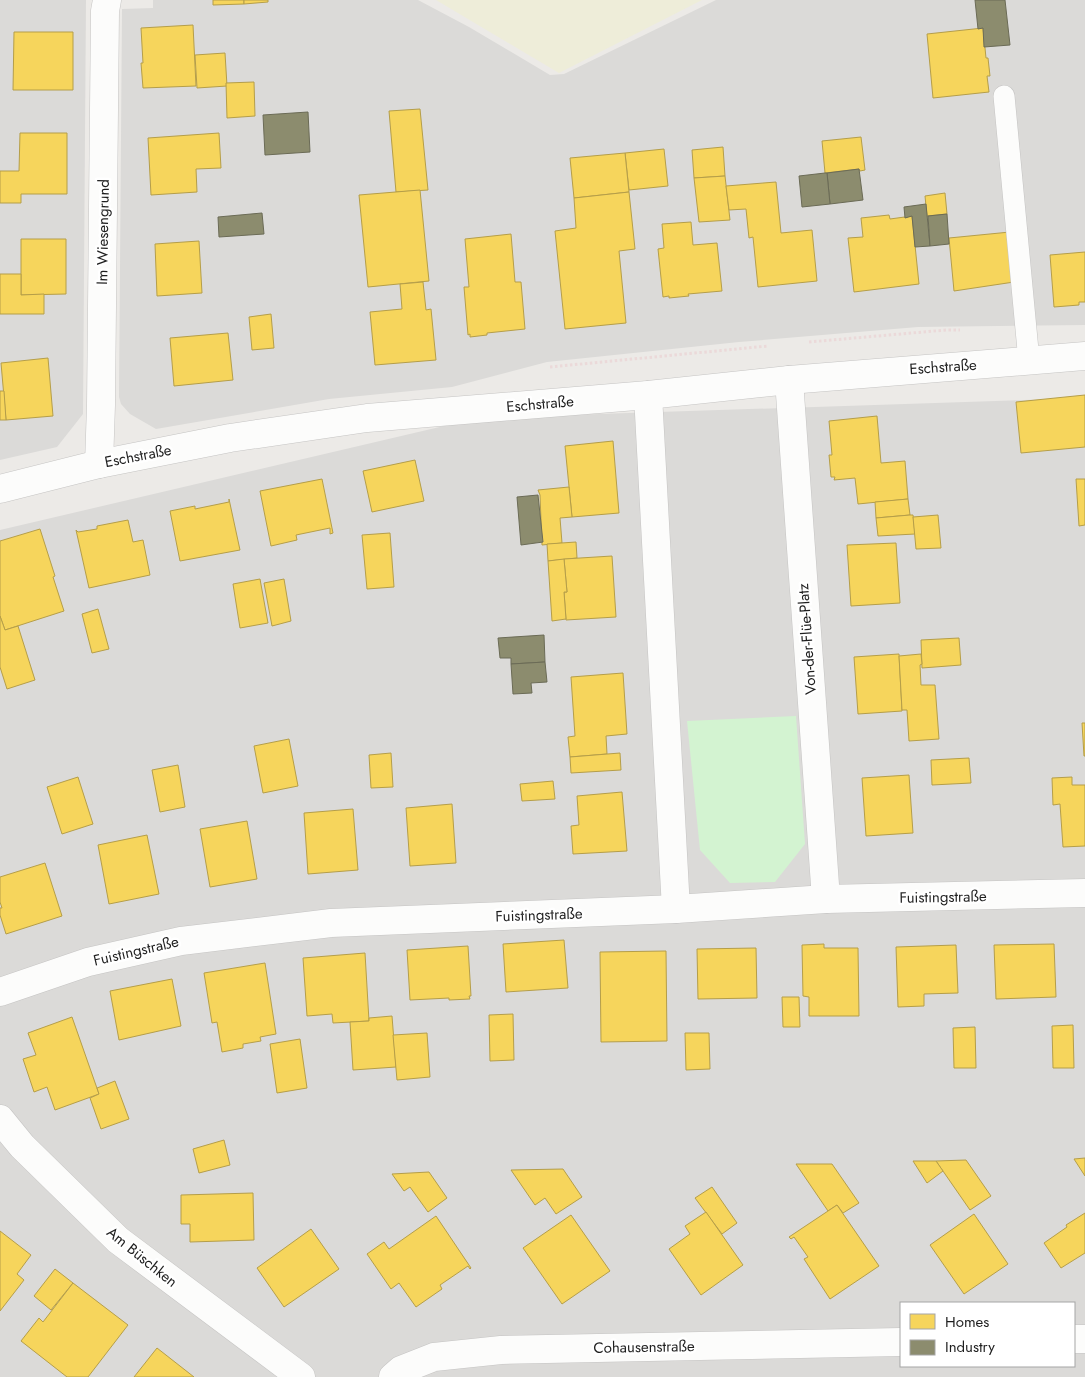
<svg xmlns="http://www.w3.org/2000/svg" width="1085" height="1377" viewBox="0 0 1085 1377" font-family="Jost,sans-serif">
  <rect width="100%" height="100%" fill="#eceae7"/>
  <!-- residential -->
  <g fill="#dbdad8" fill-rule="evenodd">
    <polygon points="0,0 86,0 83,414 57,447 0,460"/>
    <polygon points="153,0 418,0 469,27 550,75 564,74 716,0 1085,0 1085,325 918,327 739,342 547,362 452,387 329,399 156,429 130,414 121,404 119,397 122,9 153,8"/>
    <path d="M 1085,398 L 1085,1377 L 0,1377 L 0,530 L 478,418 ZM 901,1303 L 1074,1303 L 1074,1366 L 901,1366 Z"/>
  </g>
  <!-- farmland -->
  <polygon fill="#eeedd9" points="436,0 702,0 559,73"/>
  <!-- park -->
  <polygon fill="#d3f3d1" points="796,716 805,844 775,882 730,883 700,850 687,721"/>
  <!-- homes -->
  <g fill="#f6d55c" stroke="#b59e49">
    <polygon points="213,0 244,0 244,4 213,5"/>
    <polygon points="244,0 268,0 268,2 244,4"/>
    <polygon points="193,25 196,86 143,88 141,63 143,63 141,28"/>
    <polygon points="983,28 986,58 988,58 990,76 987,76 989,92 933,98 927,34"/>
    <polygon points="14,32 73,32 73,90 13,90"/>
    <polygon points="225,53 227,86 197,88 195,55"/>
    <polygon points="254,82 255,116 227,118 226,83"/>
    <polygon points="420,109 428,190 396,192 389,111"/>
    <polygon points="20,133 67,133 67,194 21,194 21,203 0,203 0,171 19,171"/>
    <polygon points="219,133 221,168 196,169 197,192 151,195 148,138"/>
    <polygon points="861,137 865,170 860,171 859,169 825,173 822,141"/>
    <polygon points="723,147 725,176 694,178 692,150"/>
    <polygon points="664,149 668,186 629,190 625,153"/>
    <polygon points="625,153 629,192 574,198 570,158"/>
    <polygon points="725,176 730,220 699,222 694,178"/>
    <polygon points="776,182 781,233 812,230 817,281 758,287 753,237 749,238 746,209 729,210 726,186"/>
    <polygon points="420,190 429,281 368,287 359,195"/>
    <polygon points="629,192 635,249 619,251 626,323 565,329 555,231 576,228 574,198"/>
    <polygon points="945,193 947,214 927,216 925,196"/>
    <polygon points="889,215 890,219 912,216 919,284 854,292 848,238 863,237 861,218"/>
    <polygon points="691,222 693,245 717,243 722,291 688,294 689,296 669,298 669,296 663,297 658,249 664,248 662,224"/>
    <polygon points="1010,232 1014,282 954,291 949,238"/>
    <polygon points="511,234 515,282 521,282 525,329 487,333 487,335 470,337 470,334 468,335 464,287 469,287 465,239"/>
    <polygon points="21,239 66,239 66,294 21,295"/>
    <polygon points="199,241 202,293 157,296 155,244"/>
    <polygon points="1085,252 1085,302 1079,302 1079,305 1054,307 1050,255"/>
    <polygon points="0,274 21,274 21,295 44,294 44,314 0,314"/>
    <polygon points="423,282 426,310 431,309 436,360 375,365 370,312 402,309 400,284"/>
    <polygon points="271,314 274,348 252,350 249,317"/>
    <polygon points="228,333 233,380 174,386 170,338"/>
    <polygon points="48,358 53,416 6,420 1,363"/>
    <polygon points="0,391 4,391 6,420 0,420"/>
    <polygon points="1085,395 1085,447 1021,453 1016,402"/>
    <polygon points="877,416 881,463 905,461 908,499 858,504 855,478 834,480 835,477 831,477 829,455 832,455 829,421"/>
    <polygon points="613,441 619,513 572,517 565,446"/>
    <polygon points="415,460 424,501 372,512 363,471"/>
    <polygon points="322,479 333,533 330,534 330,528 296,535 297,540 271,546 260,491"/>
    <polygon points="1076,479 1085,479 1085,525 1079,526"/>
    <polygon points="569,487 572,517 560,518 562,543 542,545 540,495 538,490"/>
    <polygon points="229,499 240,550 180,561 170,511 195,506 195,509 229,502"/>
    <polygon points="908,499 910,515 876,518 875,502"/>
    <polygon points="910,515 913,515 915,534 878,536 876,518"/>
    <polygon points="938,515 941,548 916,549 913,517"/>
    <polygon points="128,520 133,542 143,540 150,575 89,588 76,530 78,532 97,529 97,526"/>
    <polygon points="40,529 55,576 53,577 64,611 5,630 0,616 0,541"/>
    <polygon points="390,533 394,587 367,589 362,535"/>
    <polygon points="576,542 577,558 548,561 547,544"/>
    <polygon points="896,543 900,603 851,606 847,545"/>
    <polygon points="612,556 616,617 566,620 564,592 567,592 564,559"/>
    <polygon points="564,559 567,592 564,592 566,619 552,621 548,561"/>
    <polygon points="260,579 268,623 240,628 233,584"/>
    <polygon points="284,579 291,621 272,626 264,583"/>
    <polygon points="98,609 109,649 92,653 82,614"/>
    <polygon points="0,616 5,630 18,626 35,680 7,689 0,667"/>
    <polygon points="959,638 961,665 922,668 921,640"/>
    <polygon points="899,654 902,711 858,714 854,657"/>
    <polygon points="921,654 922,664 920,665 921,685 935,685 939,739 909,741 907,710 902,710 899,656"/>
    <polygon points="623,673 627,734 606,736 607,754 570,757 568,737 575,736 571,677"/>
    <polygon points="1082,723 1085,723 1085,756 1084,756"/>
    <polygon points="289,739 298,786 263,793 254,746"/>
    <polygon points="391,753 393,787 371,788 369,755"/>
    <polygon points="620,753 621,770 571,773 570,757"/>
    <polygon points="969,758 971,783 932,785 931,760"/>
    <polygon points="178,765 185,807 160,812 152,770"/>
    <polygon points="909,775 913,833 866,836 862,778"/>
    <polygon points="78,777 93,824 62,834 47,787"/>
    <polygon points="1072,777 1072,785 1085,785 1085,846 1063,847 1060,804 1053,805 1052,778"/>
    <polygon points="553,781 555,799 522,801 520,784"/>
    <polygon points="622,792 627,851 573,854 571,826 579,825 577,796"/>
    <polygon points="452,804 456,863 410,866 406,808"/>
    <polygon points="353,809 358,870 308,874 304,813"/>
    <polygon points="247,821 257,879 210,887 200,829"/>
    <polygon points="147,835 159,894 109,904 98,845"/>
    <polygon points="45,863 62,916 6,934 0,915 0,908 2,908 0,902 0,877"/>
    <polygon points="564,940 568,988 506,992 503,944"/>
    <polygon points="824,944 824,948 858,948 859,1016 809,1016 809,997 803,996 802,945"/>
    <polygon points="1054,944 1056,997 996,999 994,945"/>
    <polygon points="956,945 958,993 924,994 924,1006 898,1007 896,947"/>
    <polygon points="468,946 471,996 469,996 470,999 449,1000 449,998 410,1000 407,950"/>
    <polygon points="756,948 757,998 698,999 697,949"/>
    <polygon points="666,951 667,1041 601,1042 600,952"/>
    <polygon points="365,953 369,1021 333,1023 332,1014 307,1016 303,958"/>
    <polygon points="265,963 276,1034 260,1037 261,1041 243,1044 243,1048 222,1052 217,1022 212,1023 204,973"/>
    <polygon points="172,979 181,1026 119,1040 110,991"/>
    <polygon points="782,997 799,997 800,1027 783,1027"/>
    <polygon points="513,1014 514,1060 490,1061 489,1015"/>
    <polygon points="392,1016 396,1067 353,1070 350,1022 369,1021 369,1018"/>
    <polygon points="72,1017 99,1094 55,1110 47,1087 34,1092 23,1059 36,1055 28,1033"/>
    <polygon points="1073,1025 1074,1068 1053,1068 1052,1026"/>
    <polygon points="975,1027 976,1068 954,1068 953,1028"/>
    <polygon points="427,1033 430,1077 397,1080 393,1035"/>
    <polygon points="685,1033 709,1033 710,1069 686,1070"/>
    <polygon points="300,1039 307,1088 277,1093 270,1044"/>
    <polygon points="115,1081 129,1119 101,1129 90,1098 99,1094 97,1088"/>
    <polygon points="224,1140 230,1165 199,1173 193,1149"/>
    <polygon points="1085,1158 1085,1176 1074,1159"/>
    <polygon points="966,1160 991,1196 970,1210 936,1161"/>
    <polygon points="913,1161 936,1161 943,1171 927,1183"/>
    <polygon points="796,1164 832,1164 859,1203 843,1213 837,1205 828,1211"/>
    <polygon points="563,1169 582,1197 556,1214 545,1198 535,1205 511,1170"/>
    <polygon points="429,1172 447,1198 428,1212 410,1187 404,1191 392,1174"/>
    <polygon points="712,1187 737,1223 722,1234 695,1198"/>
    <polygon points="253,1193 254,1240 190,1242 190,1224 181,1224 181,1195"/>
    <polygon points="837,1205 879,1266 830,1299 804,1259 808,1257 794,1237 791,1239 789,1237"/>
    <polygon points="706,1212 743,1265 701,1295 669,1249 690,1234 685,1226"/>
    <polygon points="1085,1213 1085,1253 1061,1268 1044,1243 1067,1227 1066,1225"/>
    <polygon points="974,1214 1008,1264 964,1294 930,1245"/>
    <polygon points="571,1215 610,1271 562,1304 523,1248"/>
    <polygon points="436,1216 471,1268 470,1269 468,1266 440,1285 442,1289 416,1307 399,1283 391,1289 367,1254 384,1242 389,1249"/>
    <polygon points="311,1229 339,1269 284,1307 257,1268"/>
    <polygon points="0,1231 31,1255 17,1274 24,1280 0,1311"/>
    <polygon points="55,1269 73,1283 51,1310 34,1296"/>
    <polygon points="73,1283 128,1325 88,1377 67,1377 21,1341 39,1318 43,1322"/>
    <polygon points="157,1348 194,1377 134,1377"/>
  </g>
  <!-- industry -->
  <g fill="#8c8c6e" stroke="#6b6b56">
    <polygon points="975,0 1005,0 1010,45 984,47 983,28 978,29"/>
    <polygon points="308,112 310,152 265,155 263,115"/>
    <polygon points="859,169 863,200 830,204 827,173"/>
    <polygon points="825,173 827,173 830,204 802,207 799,176"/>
    <polygon points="926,204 930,246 915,247 912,216 905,218 904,207"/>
    <polygon points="262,213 264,234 219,237 218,217"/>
    <polygon points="947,214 949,244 930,246 928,216"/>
    <polygon points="538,495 543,542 521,545 517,497"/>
    <polygon points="544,635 545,662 511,664 511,658 500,658 498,638"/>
    <polygon points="545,662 547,682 531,683 532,693 513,694 511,664"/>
  </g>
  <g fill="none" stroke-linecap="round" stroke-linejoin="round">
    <defs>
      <polyline id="lane" points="1004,96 1029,361"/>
      <g id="street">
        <polyline points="789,380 826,899"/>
        <polyline points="648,395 676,909"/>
        <polyline points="99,464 101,405 105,11 107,0"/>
        <polyline points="0,489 99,464 230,438 367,418 648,395 789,380 1085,356"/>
        <polyline points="0,992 88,962 181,941 331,923 676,909 826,899 1085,893"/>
        <polyline points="0,1119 22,1146 118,1240 301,1377"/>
        <polyline points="1074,1339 1085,1339"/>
        <polyline points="393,1377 401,1370 434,1357 501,1350 901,1342"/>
      </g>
    </defs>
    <!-- lane casing -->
    <use href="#lane" stroke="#c5c4c3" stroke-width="22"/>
    <!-- street casing -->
    <use href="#street" stroke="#c5c4c3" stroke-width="29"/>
    <!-- path -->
    <g stroke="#ebd9d9" stroke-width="3" stroke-dasharray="2.5 2.5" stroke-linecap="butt">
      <polyline points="809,342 946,330 960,330"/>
      <polyline points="550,367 768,346"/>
    </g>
    <!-- lane -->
    <use href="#lane" stroke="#fcfcfb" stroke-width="21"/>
    <!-- street -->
    <use href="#street" stroke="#fcfcfb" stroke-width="28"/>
  </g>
  <g text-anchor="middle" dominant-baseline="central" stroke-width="5" stroke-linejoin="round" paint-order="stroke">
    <!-- street labels -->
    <g font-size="15" fill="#1e1e1e" stroke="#fff">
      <text transform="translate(103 232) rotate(-89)">Im Wiesengrund</text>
      <text transform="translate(943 367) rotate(-4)">Eschstraße</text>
      <text transform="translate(540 404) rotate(-5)">Eschstraße</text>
      <text transform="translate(138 456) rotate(-11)">Eschstraße</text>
      <text transform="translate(807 639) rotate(-94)">Von-der-Flüe-Platz</text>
      <text transform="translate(943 897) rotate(-1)">Fuistingstraße</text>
      <text transform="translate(539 915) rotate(-2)">Fuistingstraße</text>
      <text transform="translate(136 951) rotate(-13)">Fuistingstraße</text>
      <text transform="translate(142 1257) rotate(39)">Am Büschken</text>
      <text transform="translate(644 1347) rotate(-1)">Cohausenstraße</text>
    </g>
  </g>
  <!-- legend -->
  <rect x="900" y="1302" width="175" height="65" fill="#ffffff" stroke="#a5a5a5"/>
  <rect x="910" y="1314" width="25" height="15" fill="#f6d55c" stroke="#a5a5a5"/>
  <text x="945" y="1327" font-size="15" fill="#1e1e1e">Homes</text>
  <rect x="910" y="1340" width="25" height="15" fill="#8c8c6e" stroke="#a5a5a5"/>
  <text x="945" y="1352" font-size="15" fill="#1e1e1e">Industry</text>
</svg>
